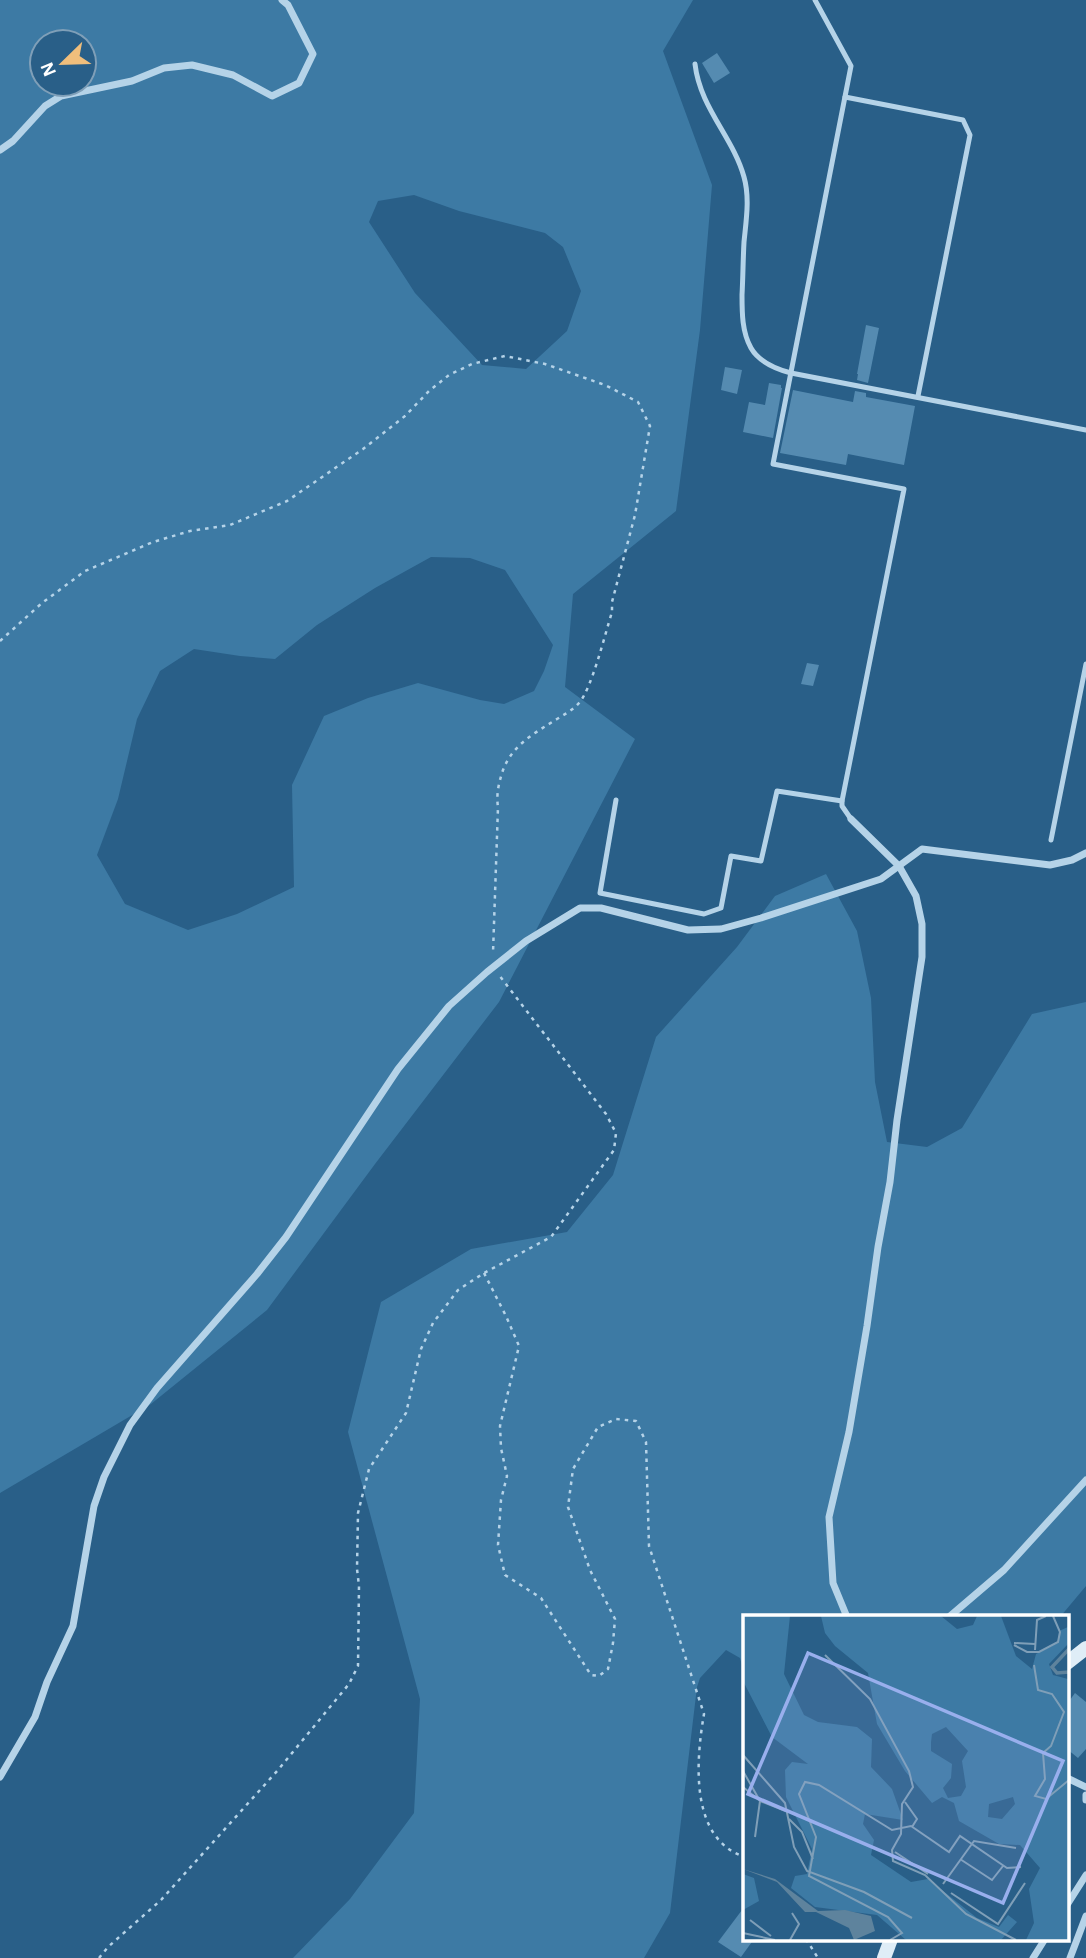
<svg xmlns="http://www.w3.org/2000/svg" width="1086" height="1958" viewBox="0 0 1086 1958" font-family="'Alegreya Sans',sans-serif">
  <rect width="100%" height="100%" fill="#295f88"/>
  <!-- green -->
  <g fill="#3d7aa4" fill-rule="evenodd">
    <path d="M 0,0 L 693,0 L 663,51 L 712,185 L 700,330 L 676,511 L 573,594 L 565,687 L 635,739 L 499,1002 L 375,1164 L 267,1310 L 151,1404 L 0,1493 ZM 42,42 L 84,42 L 84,84 L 42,84 ZM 414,195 L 459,211 L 545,233 L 563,247 L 581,291 L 567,331 L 526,369 L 482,365 L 415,293 L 369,222 L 378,201 ZM 431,557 L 470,558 L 505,570 L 553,645 L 544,671 L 534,691 L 504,704 L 480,700 L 418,683 L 368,698 L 324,716 L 292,785 L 294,887 L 237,914 L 188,930 L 125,904 L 97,855 L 118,799 L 137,719 L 160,671 L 194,649 L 240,656 L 275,659 L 317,625 L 375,588 Z"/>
    <polygon points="826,874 857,931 871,998 875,1082 887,1142 927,1147 962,1128 1032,1014 1086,1002 1086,1586 1060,1617 745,1617 745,1676 740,1658 726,1650 700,1678 697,1687 670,1913 644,1958 293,1958 350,1899 414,1813 420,1699 348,1432 381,1302 471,1249 567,1232 613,1175 656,1037 737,947 775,896"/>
  </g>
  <!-- building -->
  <g fill="#558bb1">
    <polygon points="717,53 730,73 714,83 702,63"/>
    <polygon points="866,325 879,328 868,383 857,380 858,374 857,374"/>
    <polygon points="725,367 742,370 737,394 721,390"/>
    <polygon points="769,383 781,385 781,388 782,388 773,438 743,432 749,402 765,405"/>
    <polygon points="793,390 853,402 855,391 866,393 866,397 915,406 904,465 848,454 846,465 780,453"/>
    <polygon points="807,663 819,665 813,686 801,684"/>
    <polygon points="1075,1693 1086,1702 1086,1749 1078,1758 1067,1749 1067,1704"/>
    <polygon points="745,1906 745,1939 754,1939 741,1957 718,1942"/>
  </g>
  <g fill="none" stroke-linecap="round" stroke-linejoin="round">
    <!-- path -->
    <g stroke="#b5d3e8" stroke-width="2.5" stroke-dasharray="3.5 5" stroke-linecap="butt">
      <path d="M 0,641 L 42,603 L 85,571 L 153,542 L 190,531 L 230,525 L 287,501 L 363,449 L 405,416 L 429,391 L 449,375 L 472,364 L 505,356 L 545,364 L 605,385 L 638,402 L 650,426 L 635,515 L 612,602 L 612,612 C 605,634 592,688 579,703 C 573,710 565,714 557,719 C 535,733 513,744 503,770 C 499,782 496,794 498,807 L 493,953"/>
      <path d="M 484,1273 L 506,1316 L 519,1346 L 500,1426 L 501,1448 L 507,1476 L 501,1500 L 498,1545 L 505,1575 L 541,1598 L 591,1675 L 599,1676 L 608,1669 L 613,1643 L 615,1619 L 590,1570 L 568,1507 L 573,1469 L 598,1427 L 616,1419 L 636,1421 L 646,1442 L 649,1546 L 704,1714 C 696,1760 689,1839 745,1857"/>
      <polyline points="806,1939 818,1958"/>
      <polyline points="99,1958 108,1947 161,1900 278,1770 349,1684 358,1666 359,1586 357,1569 358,1513 369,1469 406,1413 421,1349 433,1323 458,1290 484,1273 551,1237 614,1150 616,1133 606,1114 499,975"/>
    </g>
    <!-- service -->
    <g stroke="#b5d3e8" stroke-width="5">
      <polyline points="815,0 851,66 773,464 904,489 842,801 842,806 851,819"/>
      <path d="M 695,64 C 700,108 733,137 744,177 C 750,198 746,221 744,242 C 743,260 743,277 742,295 C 742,313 742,332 751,348 C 759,362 776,369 791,373 L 1086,430"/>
      <polyline points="845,97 963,120 970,135 918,396"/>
      <polyline points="616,800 600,893 704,914 721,908 731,856 761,861 777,791 842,801"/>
      <polyline points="1051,840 1086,664"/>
    </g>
    <!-- minor -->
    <g stroke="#b5d3e8" stroke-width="7">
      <polyline points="0,150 13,141 45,106 61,96 132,81 164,68 192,65 233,75 272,96 299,83 313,54 288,5 282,0"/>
      <polyline points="847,1617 833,1583 829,1517 849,1432 867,1326 878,1247 890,1182 897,1120 922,957 922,924 916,896 899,866 851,819"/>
      <polyline points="949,1617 1004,1570 1086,1480"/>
      <polyline points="0,1777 35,1717 47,1682 73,1626 94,1506 104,1477 130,1425 157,1388 257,1274 286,1237 398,1069 449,1006 487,972 526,941 580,908 601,908 688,930 721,929 761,918 881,879 922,849 1050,865 1072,860 1086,853"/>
      <polyline points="1067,1778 1086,1787"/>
      <polyline points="1086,1795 1086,1800"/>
      <polyline points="1067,1905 1086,1875"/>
      <polyline points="1033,1958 1045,1939"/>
      <polyline points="1070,1958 1086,1916"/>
    </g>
    <!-- secondary -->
    <g stroke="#dfedf7" stroke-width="14">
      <polyline points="1067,1663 1086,1648"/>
      <polyline points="884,1958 891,1939"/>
    </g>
  </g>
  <!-- overview -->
  <g transform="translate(743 1615)">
    <rect width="326" height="326" fill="#295f88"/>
    <path d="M 0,1 L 47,1 L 41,59 L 61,100 L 75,107 L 114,112 L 129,124 L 128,152 L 149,174 L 160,205 L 122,199 L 120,209 L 131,225 L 128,240 L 168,267 L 185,264 L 234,303 L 256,312 L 265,300 L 274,307 L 258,325 L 163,325 L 134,300 L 72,292 L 48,273 L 52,261 L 64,259 L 69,234 L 43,182 L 42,155 L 49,147 L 65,149 L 29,122 L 0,66 ZM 78,1 L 198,1 L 214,14 L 230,10 L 234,1 L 258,1 L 273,41 L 289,54 L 293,39 L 315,28 L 316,16 L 325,12 L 325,29 L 306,49 L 310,60 L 325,64 L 325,325 L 283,325 L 291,308 L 286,274 L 297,253 L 277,230 L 256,229 L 216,206 L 211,188 L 199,182 L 189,188 L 162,156 L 134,109 L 125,58 L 92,31 L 82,18 ZM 203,112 L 225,136 L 219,146 L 223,172 L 218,181 L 205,183 L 200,173 L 208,163 L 209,149 L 188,136 L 188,127 L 189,119 ZM 270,182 L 272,189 L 259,204 L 245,202 L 246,189 ZM 0,259 L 11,263 L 16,286 L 0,295 Z" fill="#3d7aa4" fill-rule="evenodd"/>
    <path d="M 0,254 L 32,264 L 75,296 L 102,295 L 128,301 L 132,316 L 111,325 L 106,313 L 73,297 L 62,297 L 34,267 Z" fill="#5e839d"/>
    <path fill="none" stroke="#5e839d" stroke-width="3.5" d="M 326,34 L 309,52 L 314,58 L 326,57"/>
    <path fill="none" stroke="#7f9fb8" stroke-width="2" d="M 271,28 L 292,29M 271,30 L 284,37 L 296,37 L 315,27 L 317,17 L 310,1M 292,35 L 294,5 L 303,1M 82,40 L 127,84 L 166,156 L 170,172 L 159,189 L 158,219 L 149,235 L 150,246 L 182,260 L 223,299 L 273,325M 291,50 L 295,75 L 309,79 L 321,97 L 308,131 L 300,138 L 302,164 L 292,181 L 303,184 L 326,165M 0,140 L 42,188 L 51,232 L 64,256 L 121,277 L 169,303M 0,156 L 17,186 L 12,222M 0,172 L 17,186 L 45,197M 162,187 L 174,204 L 169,212M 46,204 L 59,217 L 70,244M 152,237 L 185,259M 217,244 L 249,265 L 260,251M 200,269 L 231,226 L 273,233M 208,278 L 255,309 L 282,268M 7,305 L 28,321M 0,318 L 32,325M 47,325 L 56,309 L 49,298M 147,325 L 159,318 L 145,302 L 66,261 L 73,222 L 56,179 L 62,167 L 76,170 L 149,215 L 168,211 L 206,237 L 217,221 L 264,253 L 278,252"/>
    <path fill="#99afed" fill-opacity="0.15" stroke="#99afed" stroke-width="3.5" d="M 65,38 L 320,146 L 260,288 L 5,179 Z"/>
    <rect width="326" height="326" fill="none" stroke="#fff" stroke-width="3.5"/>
  </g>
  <!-- north arrow -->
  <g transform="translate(63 63) rotate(247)"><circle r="33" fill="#295f88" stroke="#7f9fb8" stroke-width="2"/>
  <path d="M0-5L12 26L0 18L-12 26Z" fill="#f0be7c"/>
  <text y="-10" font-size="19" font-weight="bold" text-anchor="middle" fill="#ffffff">N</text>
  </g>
</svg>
